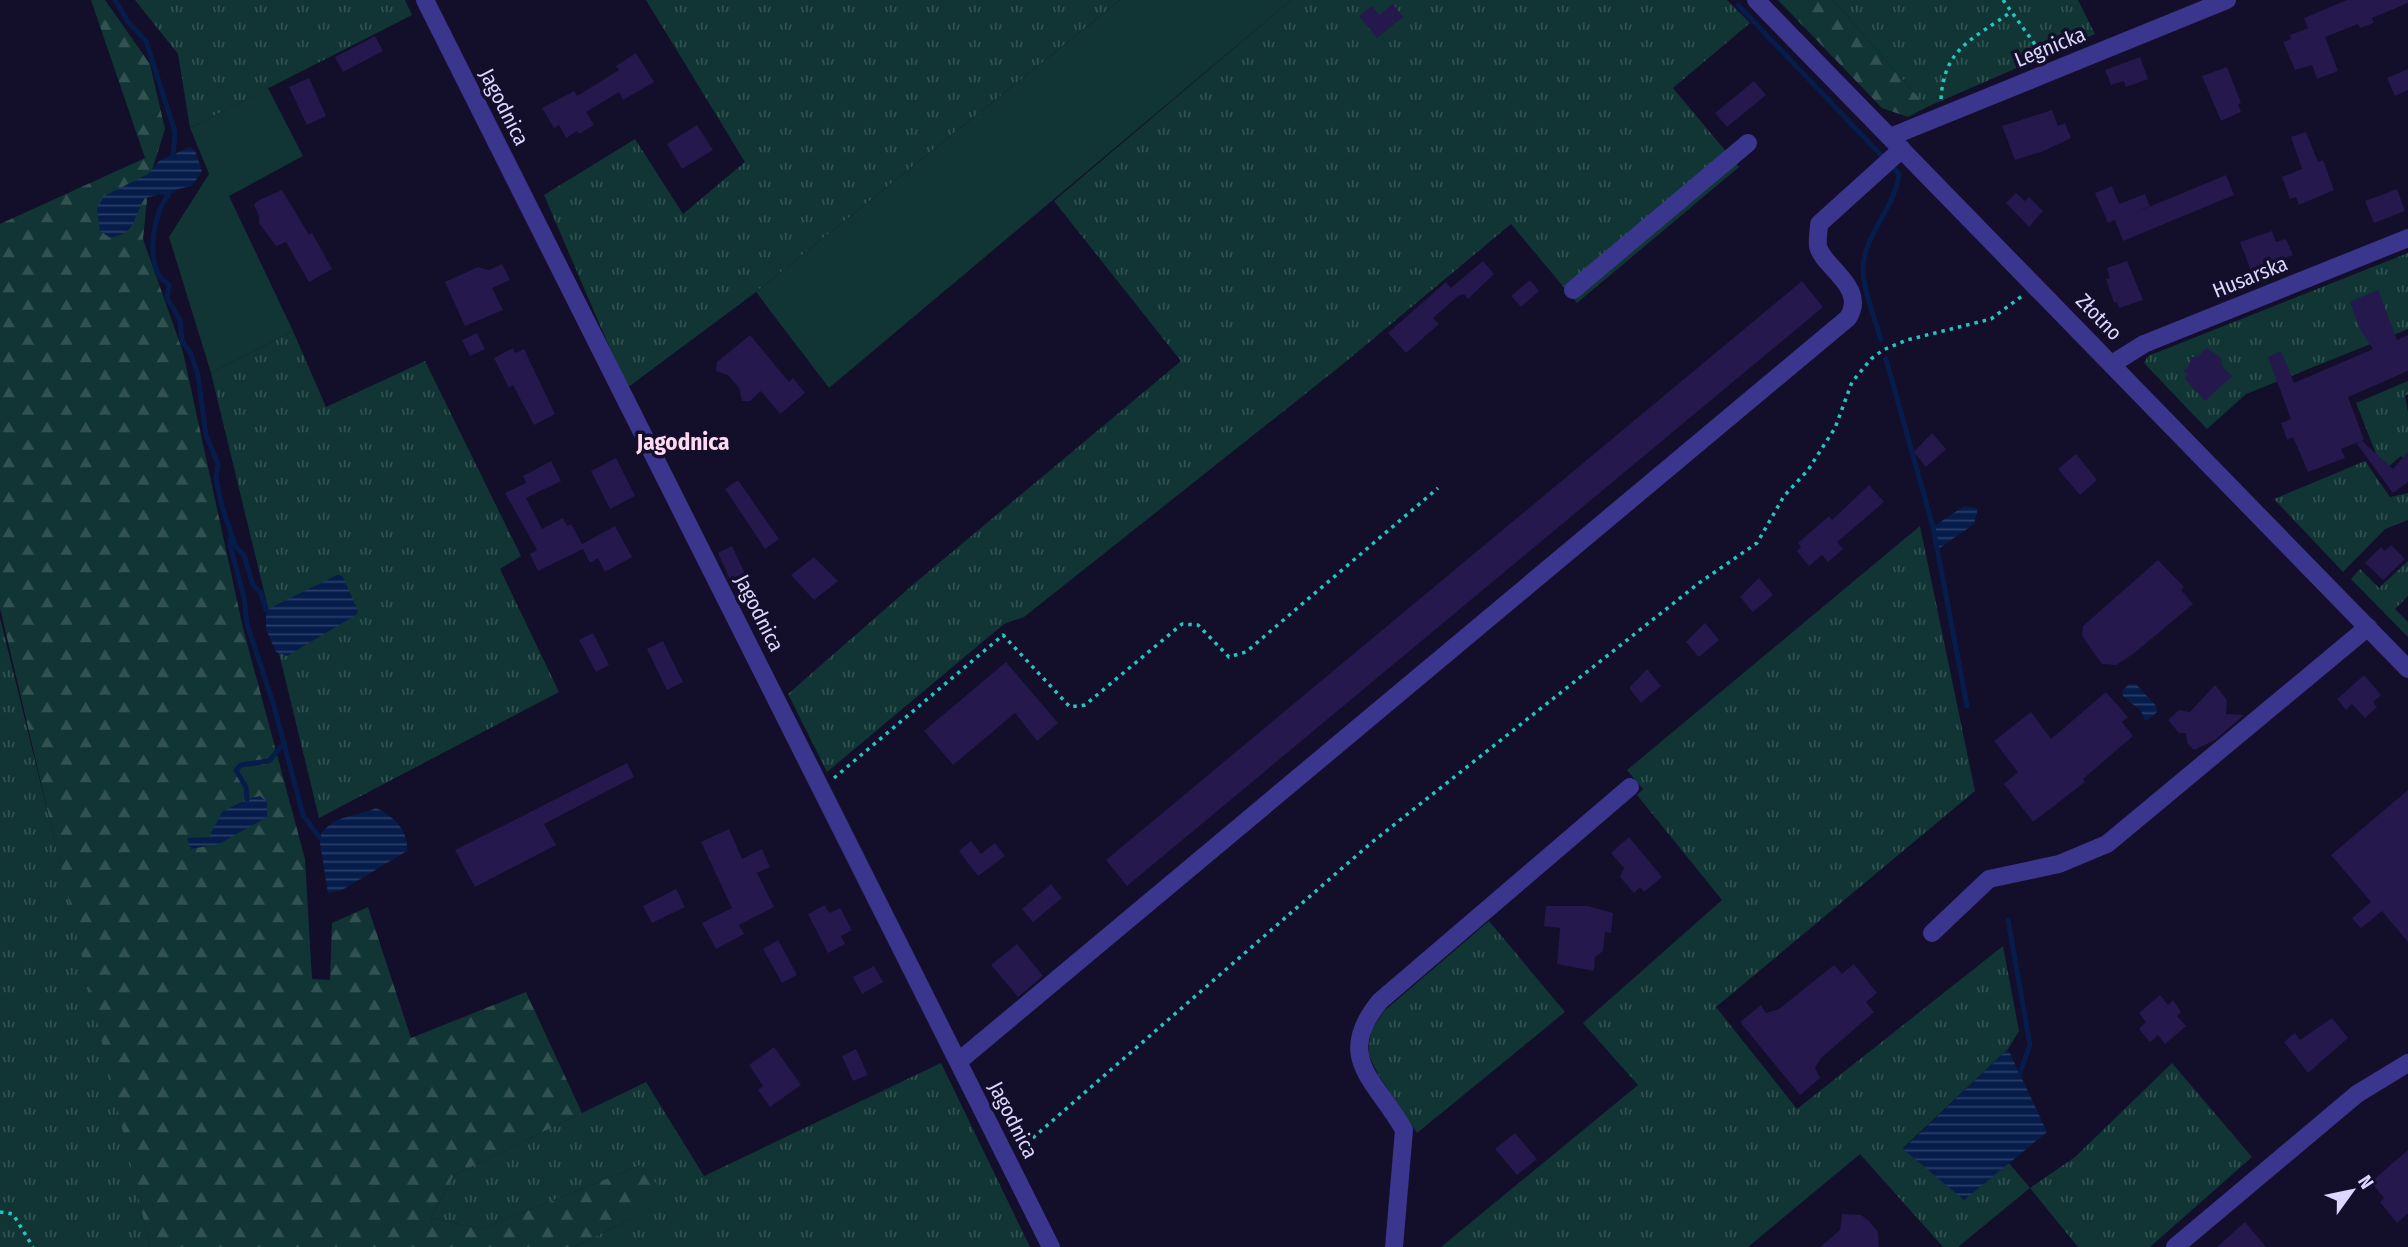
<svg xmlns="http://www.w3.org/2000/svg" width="2408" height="1247" viewBox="0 0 2408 1247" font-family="'Fira Sans Condensed',sans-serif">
  <defs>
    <pattern id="grass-tufts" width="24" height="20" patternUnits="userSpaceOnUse" patternTransform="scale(1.75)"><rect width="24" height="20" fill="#103534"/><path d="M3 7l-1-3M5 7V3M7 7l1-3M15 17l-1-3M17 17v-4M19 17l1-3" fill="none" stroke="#325252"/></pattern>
    <pattern id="forest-firs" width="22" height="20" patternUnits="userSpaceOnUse" patternTransform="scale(1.75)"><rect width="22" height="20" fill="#103534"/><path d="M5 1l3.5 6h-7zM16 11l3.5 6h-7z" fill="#325252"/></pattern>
    <pattern id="water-rules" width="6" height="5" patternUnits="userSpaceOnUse" patternTransform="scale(1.75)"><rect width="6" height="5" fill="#061d4c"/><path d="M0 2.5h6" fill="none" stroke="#2a3d67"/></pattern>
  </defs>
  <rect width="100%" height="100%" fill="#130e2a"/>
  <!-- grass -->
  <g fill="url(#grass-tufts)">
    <polygon points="135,0 405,0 412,15 190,128 178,54"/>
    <polygon points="646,0 1120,0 756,292 627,388 544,195 635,139 683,214 745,162"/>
    <polygon points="1291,0 1727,0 1750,23 1673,88 1739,167 1577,303 1511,224 1343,364 1024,617 1004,624 827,772 788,694 915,583 1181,361 1054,201"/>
    <polygon points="1833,0 2078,0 2095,34 1927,107"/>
    <polygon points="2408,253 2408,329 2246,394 2207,429 2144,363 2148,356"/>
    <polygon points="293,331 326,407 425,361 521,556 500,569 559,692 319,818 211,373"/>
    <polygon points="2408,381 2408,394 2405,396 2408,412 2408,458 2406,461 2401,456 2387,468 2377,456 2356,403"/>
    <polygon points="2365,461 2390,497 2408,493 2408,520 2385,529 2343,572 2274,499"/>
    <polygon points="1920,526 1975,791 1716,1007 1797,1109 2003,946 2019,1031 2008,1049 1903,1148 1964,1199 2009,1163 2030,1188 2075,1157 2172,1063 2252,1157 2150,1247 2078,1247 2030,1188 1958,1247 1943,1247 1860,1154 1748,1247 1441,1247 1638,1085 1583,1023 1722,900 1637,795 1643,789 1627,770"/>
    <polygon points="2408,561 2408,596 2395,609 2408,622 2408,637 2351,579 2360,569 2379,588"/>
    <polygon points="0,618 91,988 150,1247 0,1247"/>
    <polygon points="1489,921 1565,1012 1417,1133 1379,1076 1368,1054 1371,1031 1384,1011"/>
    <polygon points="941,1063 1030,1247 574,1247 631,1219 641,1165 482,1229 431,1218 454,1175 646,1082 704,1176"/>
  </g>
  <!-- forest -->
  <g fill="url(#forest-firs)">
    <polygon points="91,0 105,0 150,64 165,129 149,180 143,239 183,352 243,628 305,859 312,979 330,980 332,923 368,907 411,1038 526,992 582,1113 454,1175 431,1218 482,1229 641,1165 661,1189 631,1219 574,1247 150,1247 0,608 0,224 145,158"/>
    <polygon points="1778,0 1833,0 1927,107 1908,117 1882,108"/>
  </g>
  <!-- garden -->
  <g fill="#103534">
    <polygon points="1120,0 1291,0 829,388 756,292"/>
    <polygon points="268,88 303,156 229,196 293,331 211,373 169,237 209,174 190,128"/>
  </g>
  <!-- water -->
  <g fill="url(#water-rules)">
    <path d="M 190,147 L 195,150 L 202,171 L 192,186 L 178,189 L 168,196 L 161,194 L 145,198 C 134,215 135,237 109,237 L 100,231 L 97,208 L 104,196 L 148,174 L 159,161 Z"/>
    <polygon points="1964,506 1978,508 1974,524 1937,550 1933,527"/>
    <polygon points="339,574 343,577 358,611 356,615 287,656 276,652 266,629 266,610"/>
    <polygon points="2129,684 2136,684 2157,707 2157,712 2148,720 2144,720 2141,711 2123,696 2122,691"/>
    <polygon points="260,796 267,802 267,817 219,844 191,849 187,838 209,837 222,812 247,799"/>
    <path d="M 376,808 C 393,816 409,830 407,851 L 342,890 L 328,893 L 319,837 C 333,814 353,818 376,808 Z"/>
    <polygon points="2008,1049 2047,1132 1964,1200 1903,1149"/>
  </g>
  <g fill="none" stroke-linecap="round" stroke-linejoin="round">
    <!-- stream -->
    <g stroke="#061d4c" stroke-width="5">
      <polyline points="115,0 128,22 146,41 175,132 173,156"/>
      <path d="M 1738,5 L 1899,174 C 1896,207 1861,239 1863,271 C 1864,293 1875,318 1881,340"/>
      <path d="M 168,196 C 154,210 146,260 161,278 C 164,281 167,282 169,285 L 167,298 L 180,320 L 182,341 L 191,354 L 198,375 L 206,435 L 218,464 L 216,479 L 222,507 L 236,547 L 244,555 L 253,585 L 261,593 L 266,610"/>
      <polyline points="1886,359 1933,527 1967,706"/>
      <polyline points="231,533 230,545 244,597 247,624 274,706 303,815 319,837"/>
      <polyline points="247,799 246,787 236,770 241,765 269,761 284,743"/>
      <polyline points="2008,920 2030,1045 2020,1073"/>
    </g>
  </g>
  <!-- building -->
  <g fill="#24184d">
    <polygon points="2347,0 2408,0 2408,3 2372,18 2374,23 2360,28 2358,24 2325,37 2338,71 2317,79 2312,65 2295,70 2283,42 2291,39 2290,35 2308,28 2304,18"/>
    <polygon points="1393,4 1403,17 1377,38 1359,16 1372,6 1379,15"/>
    <polygon points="375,36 383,51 343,72 335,57"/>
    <polygon points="636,53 654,82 623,100 619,92 586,112 594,125 579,134 577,131 566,138 559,125 554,128 542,108 574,91 577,96 619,70 616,66"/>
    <polygon points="2140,57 2148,79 2126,87 2124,81 2111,85 2105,70"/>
    <polygon points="2227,67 2241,103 2238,104 2241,112 2221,121 2202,76"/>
    <polygon points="2408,69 2408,90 2395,96 2387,78"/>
    <polygon points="309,78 326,116 307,125 289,87"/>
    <polygon points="1754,81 1766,95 1727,127 1715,113"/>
    <polygon points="2052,110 2058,126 2065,123 2071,138 2044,151 2015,160 2002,126"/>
    <polygon points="697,125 713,150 682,169 667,144"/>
    <polygon points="2306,132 2318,162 2323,160 2334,190 2299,205 2296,197 2290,199 2282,177 2302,169 2291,137"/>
    <polygon points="2226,175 2234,195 2123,241 2115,220 2108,223 2095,193 2112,186 2119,204 2145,194 2150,206 2132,214"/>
    <polygon points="2397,189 2405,211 2374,223 2365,201"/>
    <polygon points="282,190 309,235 312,233 332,269 309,282 286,242 276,246 259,223 259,216 254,205 257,201"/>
    <polygon points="2016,193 2025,201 2029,197 2043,211 2029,227 2006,203"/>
    <polygon points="2272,231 2276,242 2286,239 2293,255 2251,271 2240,242"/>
    <polygon points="1483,261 1494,274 1468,299 1464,294 1458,296 1433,318 1439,324 1406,353 1388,333 1446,282 1451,288"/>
    <polygon points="2127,261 2143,300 2119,308 2117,302 2114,303 2106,279 2110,278 2107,268"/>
    <polygon points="502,264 510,280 492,288 503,310 465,326 445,282 478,267 489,270"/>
    <polygon points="1530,280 1539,291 1521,307 1511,296"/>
    <polygon points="1802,281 1823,307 1127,886 1106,860"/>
    <polygon points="2378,290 2397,340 2408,335 2408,371 2348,397 2364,440 2362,441 2393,469 2408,452 2408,482 2393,493 2357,444 2361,441 2341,449 2345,458 2308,472 2293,437 2287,440 2281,423 2291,419 2268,357 2281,351 2294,383 2373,349 2360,329 2350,302"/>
    <polygon points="477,333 485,349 470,356 462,340"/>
    <polygon points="750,335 789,382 793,378 805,393 780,414 761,391 750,401 742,401 739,388 728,375 716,371 717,362"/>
    <polygon points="513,348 515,353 524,349 555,414 534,425 513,385 509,388 494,358"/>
    <polygon points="2207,348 2222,359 2222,366 2232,376 2205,401 2184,378 2188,375 2184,371 2190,364 2191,357 2197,357"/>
    <polygon points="1932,433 1946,449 1926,467 1914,452"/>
    <polygon points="2076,454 2097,480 2080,495 2058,469"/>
    <polygon points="616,458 635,496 610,509 591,471"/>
    <polygon points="551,461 561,481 526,498 542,529 563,518 567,526 571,524 582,544 615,526 632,557 605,572 598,558 590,563 583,549 538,571 530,554 537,550 505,493 526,483 523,476"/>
    <polygon points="738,480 779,539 765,549 725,489"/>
    <polygon points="1869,485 1884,502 1837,542 1843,549 1828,562 1822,555 1809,566 1797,551 1801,547 1798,543 1829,516 1832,520"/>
    <polygon points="2391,545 2405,559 2383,580 2365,563 2381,547 2385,551"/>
    <polygon points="732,546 749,582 734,589 718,553"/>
    <polygon points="814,557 838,581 814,600 791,575"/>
    <polygon points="2158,560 2184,587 2181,590 2193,604 2133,654 2116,665 2102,664 2082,636 2083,626"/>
    <polygon points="1759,578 1773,595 1753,612 1740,597"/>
    <polygon points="1705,623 1719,640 1699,657 1686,642"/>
    <polygon points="593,633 609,665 596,672 579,640"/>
    <polygon points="663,641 683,682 667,690 647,649"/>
    <polygon points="1006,662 1058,723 1037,741 1015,713 953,765 924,731"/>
    <polygon points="1647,669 1661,686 1641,703 1629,688"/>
    <polygon points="2364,675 2381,695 2373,702 2377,707 2365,718 2352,704 2346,710 2337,699"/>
    <polygon points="2215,685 2227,700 2226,714 2244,715 2215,740 2194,750 2187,743 2186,733 2179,733 2168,720 2179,710 2190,712"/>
    <polygon points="2106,692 2128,717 2122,722 2133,736 2083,779 2085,782 2033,822 2004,784 2018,772 1994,741 2031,712 2051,739"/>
    <polygon points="627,763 634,777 544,824 556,845 475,887 455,850"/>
    <polygon points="2408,790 2408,942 2382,911 2361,928 2352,918 2371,902 2331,855"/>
    <polygon points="729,829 742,859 762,849 770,867 757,873 774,907 739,925 744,934 716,949 702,923 732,908 701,842"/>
    <polygon points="1629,837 1662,877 1644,892 1640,887 1634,893 1620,877 1624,868 1611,853"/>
    <polygon points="971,841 981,854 995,843 1005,856 978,876 959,851"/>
    <polygon points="1051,884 1062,898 1033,922 1022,909"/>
    <polygon points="676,889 685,907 652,923 643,906"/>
    <polygon points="825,905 829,913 840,908 852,930 841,936 845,944 828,953 808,914"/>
    <polygon points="1546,906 1588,906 1613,913 1611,933 1605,932 1603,951 1595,957 1594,971 1557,964 1560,928 1544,926"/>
    <polygon points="778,940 797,975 782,983 763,949"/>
    <polygon points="1017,944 1043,976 1018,997 991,965"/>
    <polygon points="1854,964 1877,993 1866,1002 1874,1012 1821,1058 1815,1068 1820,1078 1800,1095 1740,1022 1761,1005 1766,1013 1779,1009 1834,965 1842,974"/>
    <polygon points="874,966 883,982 862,994 853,977"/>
    <polygon points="2160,995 2168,1005 2173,1000 2181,1012 2177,1016 2186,1026 2165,1044 2158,1035 2150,1042 2139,1029 2146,1022 2139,1013"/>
    <polygon points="2332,1018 2348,1038 2308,1073 2284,1042 2295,1033 2300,1040"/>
    <polygon points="774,1047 801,1085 770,1107 758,1090 763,1086 749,1065"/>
    <polygon points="856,1049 868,1075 853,1081 842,1056"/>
    <polygon points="1515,1133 1537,1159 1517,1175 1495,1149"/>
    <polygon points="2408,1150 2408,1213 2397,1223 2380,1202 2384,1198 2371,1182"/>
    <polygon points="1842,1214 1861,1215 1868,1220 1878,1232 1879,1247 1820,1247 1840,1230"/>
    <polygon points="2245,1222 2266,1247 2217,1247"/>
  </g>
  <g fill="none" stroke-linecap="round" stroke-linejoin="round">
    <!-- path -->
    <g stroke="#24c6c0" stroke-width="3.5" stroke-dasharray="3.5 5" stroke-linecap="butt">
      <polyline points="2003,0 2044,57"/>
      <path d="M 1941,99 C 1944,46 1975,39 2012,11"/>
      <polyline points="834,778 1003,635 1070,707 1085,705 1182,624 1198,625 1229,657 1246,652 1438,488"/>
      <polyline points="1020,1149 1371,843 1699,583 1757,543 1784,496 1808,470 1835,428 1852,382 1871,359 1883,350 1907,340 1991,319 2022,296"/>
      <polyline points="0,1212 13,1214 33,1247"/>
    </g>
    <!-- minor -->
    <g stroke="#3a358d" stroke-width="18">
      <polyline points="425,0 1051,1247"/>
      <polyline points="1756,0 2408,669"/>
      <polyline points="1890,137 2227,0"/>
      <polyline points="1573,290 1748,143"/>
      <polyline points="2112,364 2144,344 2408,238"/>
      <polyline points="1932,933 1989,879 2059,864 2107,844 2368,627"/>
      <path d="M 959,1061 L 1848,318 C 1868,287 1822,267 1818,246 C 1817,239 1819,230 1819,224 L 1902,149"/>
      <path d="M 1394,1247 L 1404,1130 C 1376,1080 1333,1058 1380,1001 L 1630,787"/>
      <polyline points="2175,1247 2357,1094 2408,1063"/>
    </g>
  </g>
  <g text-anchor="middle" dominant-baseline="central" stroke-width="7" stroke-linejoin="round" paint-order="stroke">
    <!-- street labels -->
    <g font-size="21" fill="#ddd7ff" stroke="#130e2a">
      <text transform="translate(2050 47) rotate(-22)">Legnicka</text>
      <text transform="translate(504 107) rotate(63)">Jagodnica</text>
      <text transform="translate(2250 277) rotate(-22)">Husarska</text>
      <text transform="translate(2099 317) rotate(46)">Złotno</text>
      <text transform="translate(759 613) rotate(63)">Jagodnica</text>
      <text transform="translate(1013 1120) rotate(63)">Jagodnica</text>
    </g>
    <!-- neighbourhood labels -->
    <g font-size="23" font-weight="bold" fill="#ffd9f0" stroke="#130e2a">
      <text x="683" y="442">Jagodnica</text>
    </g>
  </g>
  <!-- north arrow -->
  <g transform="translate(2352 1191) rotate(57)" stroke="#130e2a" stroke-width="5" paint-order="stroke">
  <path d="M0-5L12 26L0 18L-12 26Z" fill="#ddd7ff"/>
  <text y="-10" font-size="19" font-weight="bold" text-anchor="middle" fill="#ddd7ff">N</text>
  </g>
</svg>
